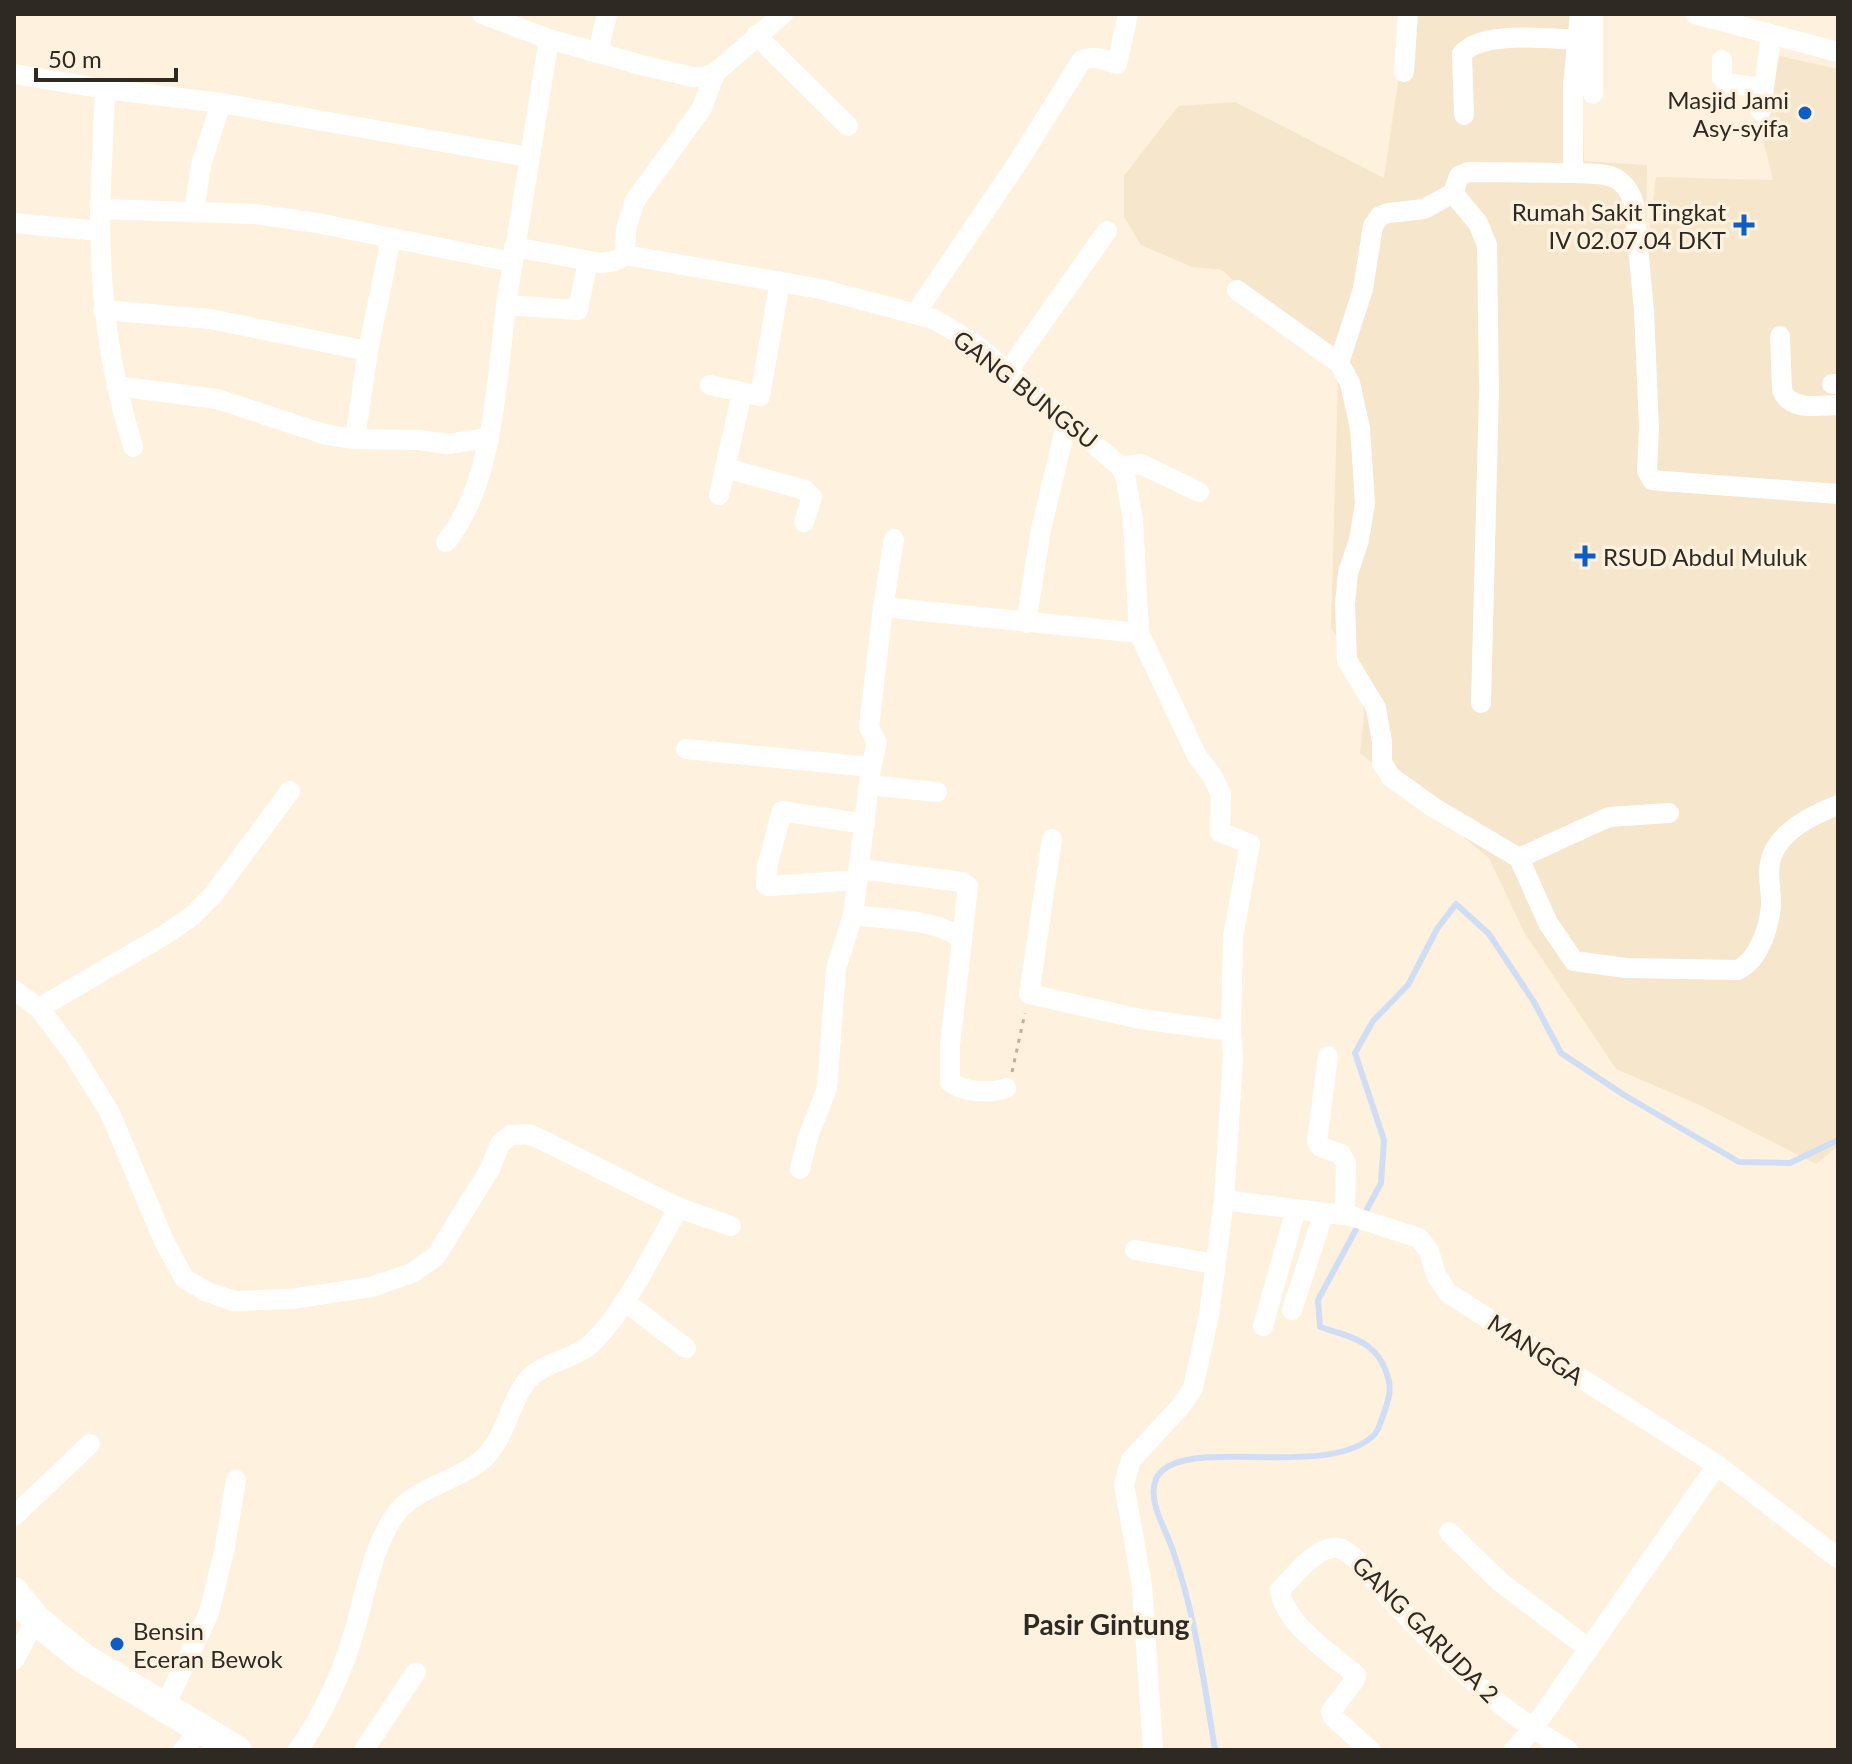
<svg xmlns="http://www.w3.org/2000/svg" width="1852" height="1764" viewBox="0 0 1852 1764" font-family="Lato,sans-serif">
  <rect width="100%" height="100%" fill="#fef2df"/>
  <!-- built -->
  <polygon fill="#f6e6cc" points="1408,14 1580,14 1584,161 1647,165 1646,254 1656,177 1773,180 1760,128 1780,56 1838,69 1838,1146 1816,1164 1702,1106 1616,1069 1524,932 1489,858 1360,753 1364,715 1360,674 1331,628 1338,377 1222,270 1192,267 1141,245 1124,217 1124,176 1178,106 1235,102 1384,178"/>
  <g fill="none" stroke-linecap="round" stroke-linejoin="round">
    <!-- stream -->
    <path stroke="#cfdef4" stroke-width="6" d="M 1215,1750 C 1204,1682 1195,1613 1172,1548 C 1165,1528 1147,1500 1156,1479 C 1177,1432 1327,1482 1374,1435 C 1379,1430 1381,1420 1384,1413 C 1388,1401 1392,1390 1388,1378 C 1379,1342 1352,1337 1320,1327 L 1318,1300 L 1381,1183 L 1384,1140 L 1355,1053 L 1373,1021 L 1408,985 L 1437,929 L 1456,904 L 1489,934 L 1534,1002 L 1561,1053 L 1624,1095 L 1739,1162 L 1790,1163 L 1838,1140"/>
    <!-- path -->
    <polyline stroke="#bab1a2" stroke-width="3" stroke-dasharray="4 6" stroke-linecap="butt" points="1012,1072 1025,1013"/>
    <!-- minor -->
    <g stroke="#fff" stroke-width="20">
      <polyline points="482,14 549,39 645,66 693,77 704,77 715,73 783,14"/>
      <path d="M 1580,14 L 1573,85 L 1573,173 C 1603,174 1624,171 1634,204 L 1644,311 L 1649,428 L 1647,471 L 1652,480 L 1663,481 L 1838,494"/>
      <polyline points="1593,14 1593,94"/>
      <polyline points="1695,14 1838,52"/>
      <polyline points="756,35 848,126"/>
      <polyline points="598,53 607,14"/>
      <polyline points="1722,60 1722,77 1726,83 1762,88"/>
      <polyline points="1404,72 1408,14"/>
      <polyline points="715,73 702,108 634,202 626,230 625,255 821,289 934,319 975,344 1121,467 1126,480 1133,520 1139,633 1197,756 1213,777 1221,795 1220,832 1250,844 1233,937 1231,1031"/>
      <polyline points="14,74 105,89 221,103 529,157"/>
      <polyline points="105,89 100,209 255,214 317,223 512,262"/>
      <polyline points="1761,111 1771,35"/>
      <path d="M 1464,115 L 1462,54 C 1481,30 1548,39 1577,40"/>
      <path d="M 1453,193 L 1424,209 L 1388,213 L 1380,216 L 1373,226 L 1363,289 L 1339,363 L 1350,383 L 1360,428 L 1365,503 L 1359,540 L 1348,573 L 1345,604 L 1347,660 L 1376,708 L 1382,742 L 1382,763 L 1391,777 L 1433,807 L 1519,858 L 1548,923 L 1574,961 L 1626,968 L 1738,970 C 1759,959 1768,930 1771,907 C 1772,893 1767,877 1770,863 C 1775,833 1812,815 1838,805"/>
      <path d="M 100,209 C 100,295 108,365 133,447"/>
      <polyline points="194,212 201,165 221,103"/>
      <polyline points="14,223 100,231"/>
      <polyline points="514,247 601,263 615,261 625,255"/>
      <polyline points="1237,290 1339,363"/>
      <polyline points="506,305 549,39"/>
      <polyline points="103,310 210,319 368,351"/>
      <path d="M 915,314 L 1018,162 L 1082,60 C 1095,55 1105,60 1117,64 L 1128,14"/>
      <path d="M 1780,336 L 1782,390 C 1790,412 1819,405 1838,405"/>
      <polyline points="1008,371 1107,231"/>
      <polyline points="1832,384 1838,384"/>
      <polyline points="710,385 760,396 780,281"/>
      <polyline points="116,386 217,399 327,435 355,439 418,440 448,444 488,438"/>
      <polyline points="355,439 368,351 391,238"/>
      <polyline points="1121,467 1141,464 1199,492"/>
      <polyline points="726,468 805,490 812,497 804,522"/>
      <polyline points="719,495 742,392"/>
      <path d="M 446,542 C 494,484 497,377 506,305 L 578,310 L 588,261"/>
      <polyline points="883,607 1139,633"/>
      <polyline points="1026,623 1041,529 1067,421"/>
      <polyline points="1481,703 1489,391 1487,245 1478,223 1453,193 1459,176 1468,172 1573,173"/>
      <polyline points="686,749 871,767"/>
      <polyline points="869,785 937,792"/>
      <polyline points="1052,839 1029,994 1140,1019 1231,1031 1233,1058 1224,1200 1209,1315 1193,1388 1180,1407 1131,1460 1124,1484 1142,1586 1153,1750"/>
      <polyline points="1519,858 1609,817 1669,813"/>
      <polyline points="860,869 962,882 968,886 962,941"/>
      <polyline points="858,880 769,886 766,885 767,867 782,811 865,824"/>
      <path d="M 853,915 C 880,919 946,919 962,941 L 950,1044 L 950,1082 C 963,1092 991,1094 1006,1088"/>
      <path d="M 14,990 L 39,1008 L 73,1053 L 110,1113 L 164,1241 L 184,1278 L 205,1291 L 234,1301 L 291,1299 L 371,1287 L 412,1273 L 436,1256 L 490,1169 L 500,1144 L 510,1135 L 527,1134 L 538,1138 L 679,1208 C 652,1252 630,1304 594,1341 C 574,1362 539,1360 523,1386 C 509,1408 505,1436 486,1456 C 463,1480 414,1487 395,1515 C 370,1551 366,1595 353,1635 C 341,1675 322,1716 298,1750"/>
      <polyline points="39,1008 166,934 192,916 213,895 290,791"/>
      <polyline points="1328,1056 1317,1142 1321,1147 1341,1154 1346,1164 1345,1215"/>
      <polyline points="800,1169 808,1137 827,1088 836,969 853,915 871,767 877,743 869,727 883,607 894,539"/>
      <polyline points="1224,1200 1351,1216 1419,1238 1429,1251 1436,1275 1448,1293 1717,1465 1838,1558"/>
      <polyline points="679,1208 731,1226"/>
      <polyline points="1135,1250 1215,1264"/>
      <polyline points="624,1301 686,1348"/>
      <polyline points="1292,1310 1324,1212"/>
      <polyline points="1263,1326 1296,1209"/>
      <polyline points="14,1516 90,1444"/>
      <polyline points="1449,1532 1499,1581 1589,1649"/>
      <polyline points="14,1660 36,1620"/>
      <polyline points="164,1708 209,1613 225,1547 236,1480"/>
      <polyline points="183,1750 200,1730"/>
      <polyline points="364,1750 416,1672"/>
      <path d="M 1370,1750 L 1333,1717 L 1331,1711 L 1354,1681 L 1356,1675 C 1332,1655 1283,1622 1280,1590 C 1294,1576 1317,1545 1338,1548 C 1354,1550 1378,1586 1390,1599 C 1443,1655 1501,1713 1568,1750"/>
      <polyline points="1514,1750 1532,1730 1717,1465"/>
    </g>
    <!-- highway -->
    <polyline stroke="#fff" stroke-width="30" points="14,1592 36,1620 83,1658 236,1750"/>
  </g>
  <!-- markers -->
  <g fill="#0d5dc7" stroke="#fef2df" stroke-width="3">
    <circle cx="1805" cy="113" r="8"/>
    <path d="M1740 213h8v8h8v8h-8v8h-8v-8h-8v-8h8z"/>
    <path d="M1581 544h8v8h8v8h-8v8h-8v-8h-8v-8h8z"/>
    <circle cx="117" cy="1644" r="8"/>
  </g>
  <g text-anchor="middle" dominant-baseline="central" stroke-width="7" stroke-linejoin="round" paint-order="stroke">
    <!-- poi labels -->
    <g font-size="24" fill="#2e2a23" stroke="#fef2df" text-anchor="end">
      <text x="1789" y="99">Masjid Jami<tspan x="1789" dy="28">Asy-syifa</tspan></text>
      <text x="1726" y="211">Rumah Sakit Tingkat<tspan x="1726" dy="28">IV 02.07.04 DKT</tspan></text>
      <text x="1603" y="556" text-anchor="start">RSUD Abdul Muluk</text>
      <text x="133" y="1630" text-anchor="start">Bensin<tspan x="133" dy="28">Eceran Bewok</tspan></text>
    </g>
    <!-- street labels -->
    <g font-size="24" fill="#2e2a23" stroke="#fef2df">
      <text transform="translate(1026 389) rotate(38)">GANG BUNGSU</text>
      <text transform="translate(1536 1349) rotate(33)">MANGGA</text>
      <text transform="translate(1426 1629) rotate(45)">GANG GARUDA 2</text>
    </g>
    <!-- quarter labels -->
    <g font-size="28" font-weight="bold" fill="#2e2a23" stroke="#fef2df">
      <text x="1106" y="1624">Pasir Gintung</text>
    </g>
  </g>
  <!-- border -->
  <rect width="1852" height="1764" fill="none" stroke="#2e2a23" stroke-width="32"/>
  <!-- scale -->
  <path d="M36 68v12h140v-12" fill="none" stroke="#2e2a23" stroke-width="4"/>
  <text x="48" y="68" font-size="24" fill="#2e2a23" stroke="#fef2df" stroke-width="6" paint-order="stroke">50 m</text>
</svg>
